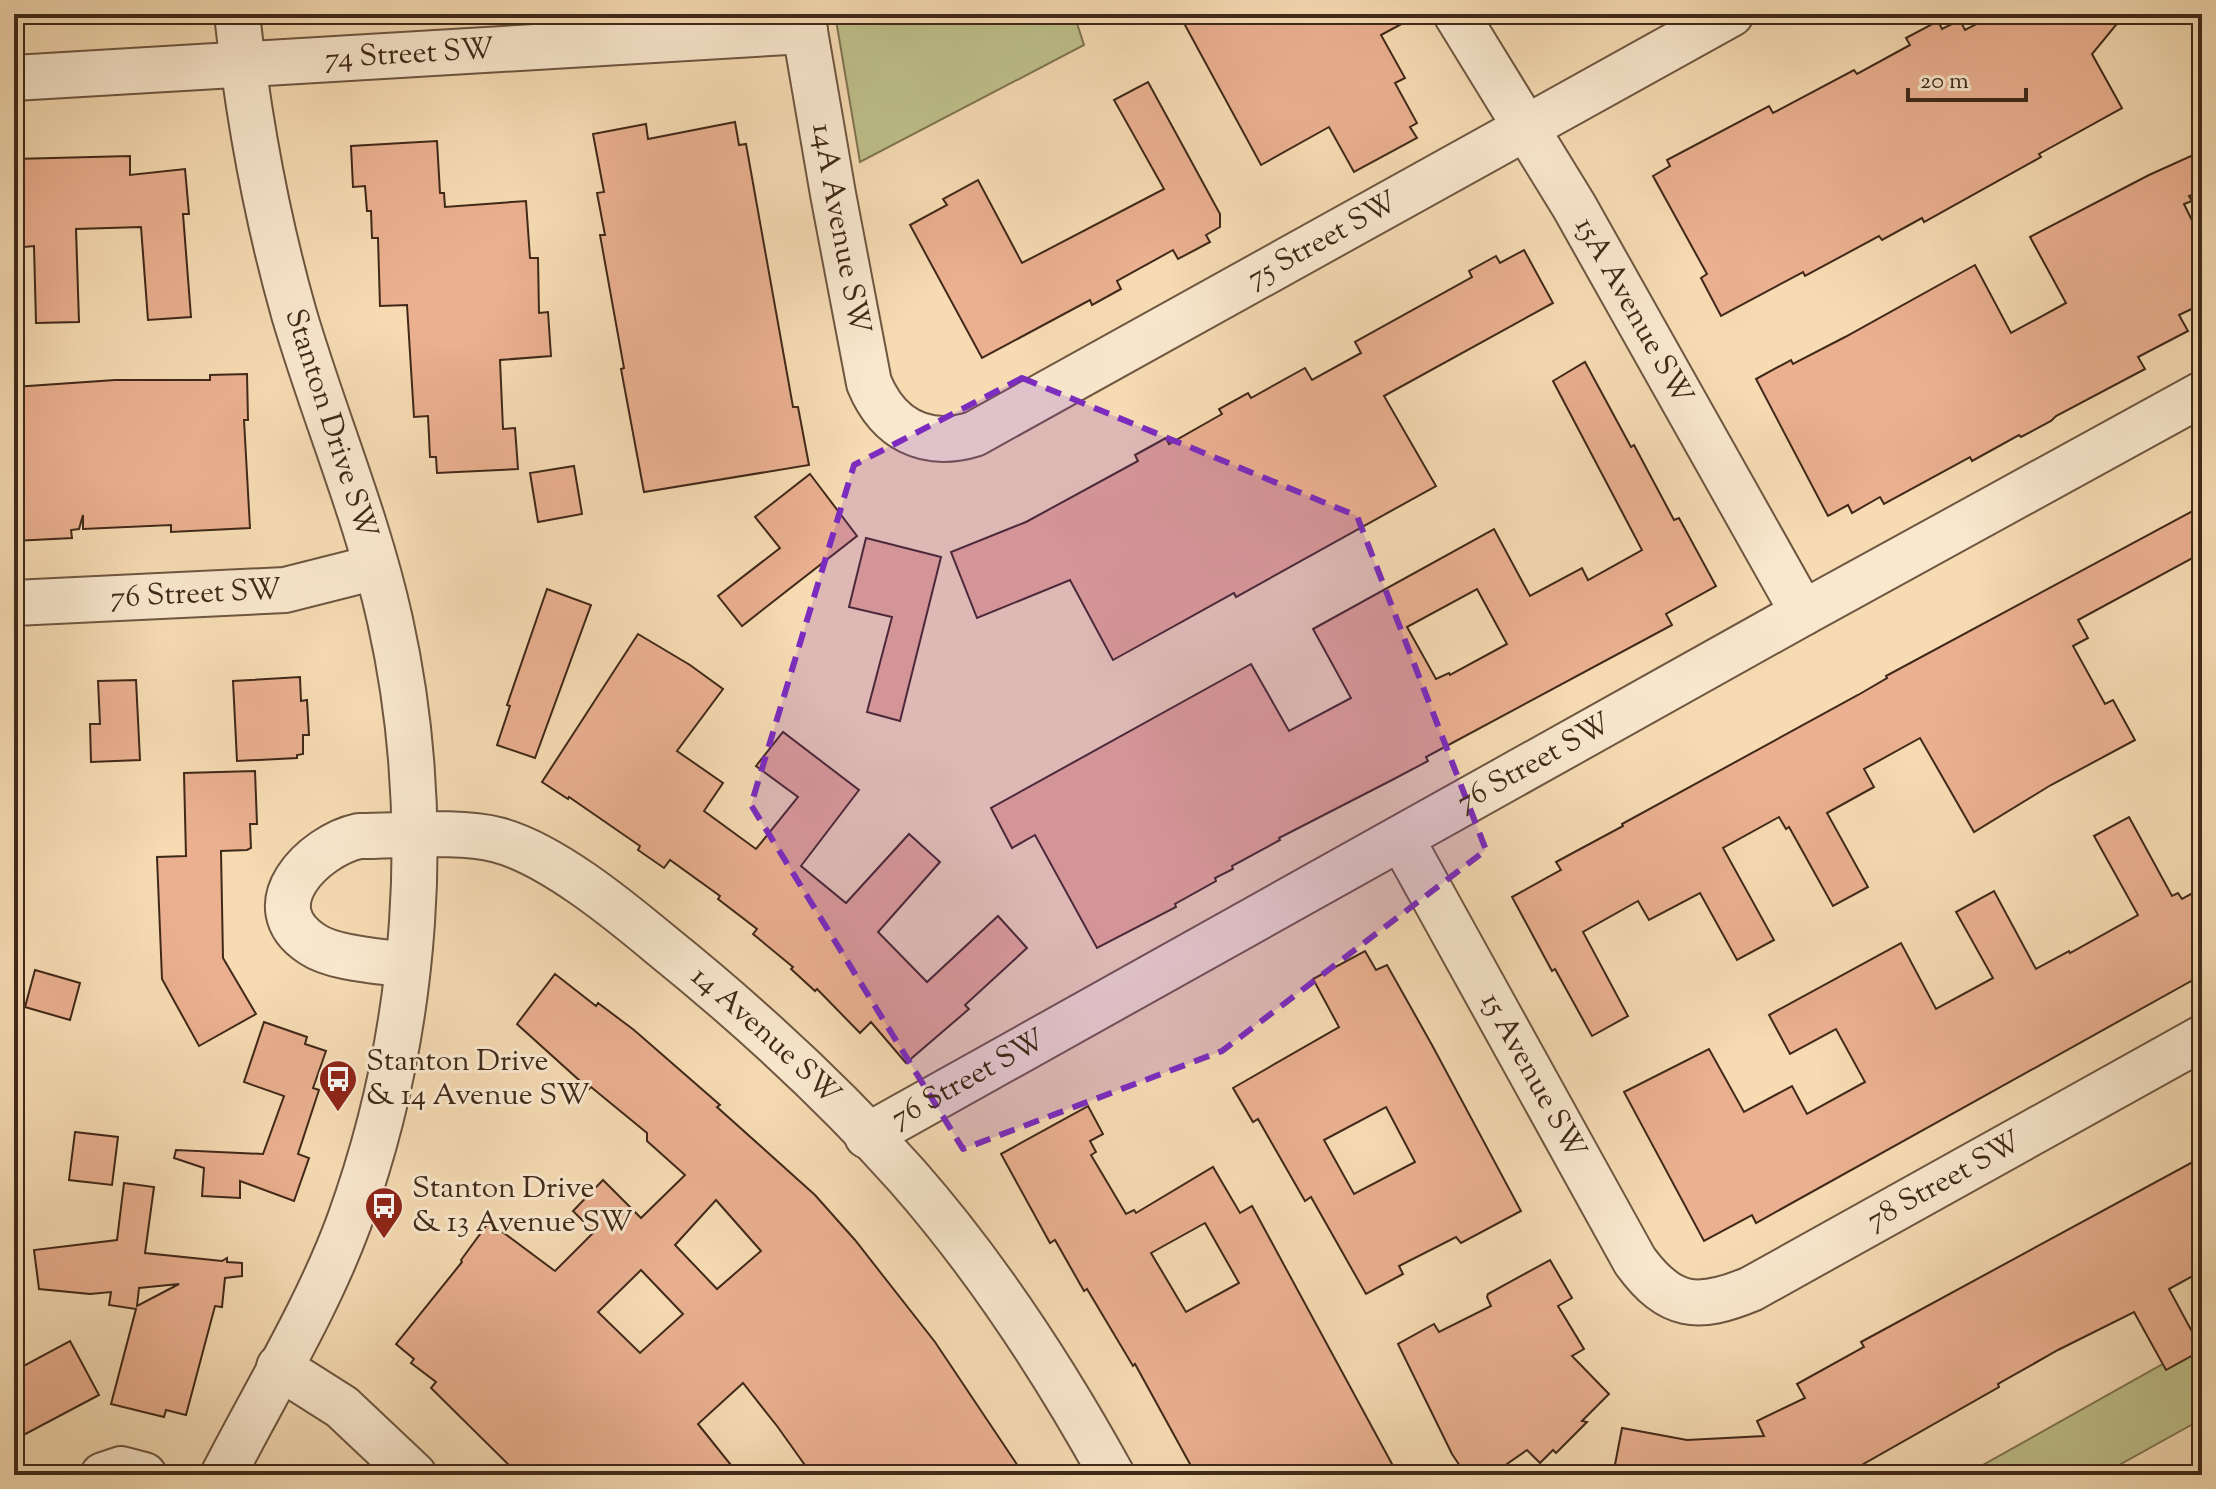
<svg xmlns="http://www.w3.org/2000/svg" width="2216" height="1489" viewBox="0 0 2216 1489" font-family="'Sorts Mill Goudy',serif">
  <rect width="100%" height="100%" fill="#f6dbb3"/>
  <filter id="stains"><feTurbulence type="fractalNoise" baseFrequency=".0025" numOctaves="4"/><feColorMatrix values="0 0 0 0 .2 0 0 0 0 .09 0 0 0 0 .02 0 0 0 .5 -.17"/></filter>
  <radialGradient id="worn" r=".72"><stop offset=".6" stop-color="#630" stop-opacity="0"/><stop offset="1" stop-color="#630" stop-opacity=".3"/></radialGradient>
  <!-- green -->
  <g fill="#bec08b" stroke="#7f7452" stroke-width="2">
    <polygon points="835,14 1074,14 1084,45 860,162"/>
    <polygon points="2202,1342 2202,1419 2101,1475 1965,1475"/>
  </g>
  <!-- building -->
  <g fill="#eab090" stroke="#402919" stroke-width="2" fill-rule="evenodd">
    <polygon points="1179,14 1420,14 1381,35 1405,78 1395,83 1417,123 1410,127 1417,138 1354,172 1329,127 1261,165"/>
    <polygon points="1996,14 2125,14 2092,54 2122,108 2039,154 2041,157 1924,222 1922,218 1882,240 1879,236 1805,276 1803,272 1721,316 1701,278 1707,274 1653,176 1670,166 1667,160 1769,106 1773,113 1854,70 1857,74 1910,45 1906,38 1938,21 1942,29 1960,20 1965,30"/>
    <polygon points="1148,82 1220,214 1220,227 1206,235 1210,242 1178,259 1173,250 1117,281 1121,289 1092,305 1090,300 982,358 910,225 947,205 943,199 978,180 1022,263 1164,189 1114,100"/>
    <polygon points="735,122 739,145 746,144 793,407 798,407 809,465 644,492 621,369 624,368 600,235 605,235 597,193 604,192 593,134 646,124 648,139"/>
    <polygon points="437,141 440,193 444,193 445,207 526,201 530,258 538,258 539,313 548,312 551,356 500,360 503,429 515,428 518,469 437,473 436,457 430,457 428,416 414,417 407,305 380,306 378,238 372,238 371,211 367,211 365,186 353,187 351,146"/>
    <polygon points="2202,151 2202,191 2189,196 2192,201 2184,204 2202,241 2202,304 2179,315 2188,331 2138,357 2145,369 2056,416 2051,421 2021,437 2019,435 1972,461 1970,457 1884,504 1880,497 1852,513 1848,505 1828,516 1756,379 1791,360 1793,364 1845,337 1975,265 2011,333 2066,303 2030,237 2149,175"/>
    <polygon points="130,156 130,175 185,169 189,214 183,214 191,317 148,320 141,227 76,229 79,322 36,323 34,246 14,248 14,159"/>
    <polygon points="1524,250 1553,303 1384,396 1436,486 1236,597 1234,593 1113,660 1070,580 977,618 951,552 1026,522 1138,461 1135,455 1166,438 1169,444 1222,414 1219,409 1248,393 1251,398 1305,368 1312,380 1361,353 1355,342 1472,277 1469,271 1496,256 1500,263"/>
    <path d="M 1585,362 L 1631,447 L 1634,445 L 1674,520 L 1679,518 L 1716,586 L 1666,614 L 1672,625 L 1426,757 L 1428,761 L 1392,780 L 1279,838 L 1280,840 L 1232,866 L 1233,869 L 1215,878 L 1216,881 L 1175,904 L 1176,907 L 1097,948 L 1035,835 L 1012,848 L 991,808 L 1251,664 L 1289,731 L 1351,698 L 1313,629 L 1494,529 L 1530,596 L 1582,568 L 1588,580 L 1642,550 L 1553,381 ZM 1477,589 L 1507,644 L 1450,675 L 1449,673 L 1436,679 L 1407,627 Z"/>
    <polygon points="247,374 248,420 244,420 250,528 171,532 171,525 83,529 83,515 79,529 71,530 72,538 14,541 14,387 115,380 210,380 210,375"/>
    <polygon points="574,466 582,514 538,522 530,473"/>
    <polygon points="810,474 857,536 742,626 718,596 780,548 755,517"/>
    <polygon points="2202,506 2202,553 2078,620 2088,638 2073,646 2105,704 2113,700 2135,740 2051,785 1974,832 1920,738 1864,769 1874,787 1827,813 1868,887 1833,906 1789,827 1786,829 1779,817 1723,848 1774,940 1737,960 1700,893 1649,920 1638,901 1583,932 1628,1016 1592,1036 1555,969 1552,971 1512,897 1561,870 1556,862 1623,826 1622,824 1858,695 1887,678 1886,676"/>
    <polygon points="866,538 941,557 900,721 867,712 892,617 849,607"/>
    <polygon points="547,589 591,605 535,758 497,745 510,706 507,705"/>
    <polygon points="638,634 690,665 723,689 677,751 723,783 704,811 756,849 798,797 756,766 783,732 859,790 801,866 846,903 909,834 940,862 878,932 927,982 998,916 1027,948 965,1005 969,1009 906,1063 871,1022 860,1033 817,989 815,991 791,969 793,967 753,934 757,929 718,899 720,896 670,860 664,868 638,850 640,846 569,797 568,799 542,782"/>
    <polygon points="300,677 301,701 307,700 309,735 303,735 303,754 297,755 297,758 237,761 233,681"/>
    <polygon points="136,680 140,760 91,762 90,724 100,724 98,681"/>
    <polygon points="255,771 257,824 250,824 251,848 247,850 221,851 223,958 256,1014 199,1046 162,979 157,857 186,856 184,773"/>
    <polygon points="2129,817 2172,896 2178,893 2182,899 2202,888 2202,975 1756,1223 1752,1215 1704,1241 1624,1092 1709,1049 1744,1112 1792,1086 1807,1114 1865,1082 1836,1029 1790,1054 1769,1015 1901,943 1936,1009 1993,978 1956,912 1994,891 2036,969 2069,951 2070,953 2138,915 2094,836"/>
    <path d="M 1365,951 L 1376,970 L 1387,965 L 1432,1045 L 1521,1211 L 1461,1243 L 1456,1237 L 1399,1266 L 1403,1274 L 1366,1294 L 1311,1197 L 1305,1201 L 1258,1119 L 1253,1122 L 1233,1088 L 1339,1027 L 1313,979 ZM 1386,1107 L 1415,1162 L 1354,1194 L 1324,1140 Z"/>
    <polygon points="35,970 80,983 70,1020 25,1007"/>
    <path d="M 555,974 L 596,1006 L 598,1003 L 634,1030 L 720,1105 L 717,1107 L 815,1195 L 855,1240 L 935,1342 L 1024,1475 L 812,1475 L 777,1426 L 743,1383 L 698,1424 L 739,1475 L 519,1475 L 431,1388 L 436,1382 L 411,1363 L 414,1359 L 396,1344 L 462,1262 L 461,1260 L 489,1222 L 555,1271 L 594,1232 L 573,1211 L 603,1180 L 641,1218 L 685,1175 L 647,1141 L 647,1133 L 591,1087 L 589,1089 L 517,1024 ZM 716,1200 L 761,1251 L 717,1289 L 675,1245 ZM 641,1270 L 683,1314 L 640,1353 L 598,1312 Z"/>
    <polygon points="264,1022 307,1037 305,1044 326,1051 313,1088 319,1090 298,1154 309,1158 294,1201 240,1181 240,1198 202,1196 204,1168 174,1158 176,1150 263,1154 284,1096 244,1082"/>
    <path d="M 1088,1106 L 1103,1134 L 1090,1141 L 1096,1152 L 1091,1155 L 1126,1214 L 1134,1210 L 1136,1213 L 1213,1167 L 1240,1213 L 1252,1206 L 1398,1475 L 1196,1475 L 1135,1364 L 1133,1366 L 1087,1289 L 1084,1291 L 1055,1240 L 1050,1243 L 1001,1154 ZM 1205,1223 L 1239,1283 L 1186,1312 L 1151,1253 Z"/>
    <polygon points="75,1132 118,1137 112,1185 69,1180"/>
    <polygon points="2202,1157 2202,1271 2169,1289 2202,1350 2166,1370 2134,1312 2058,1350 1998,1384 1999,1387 1844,1475 1613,1475 1622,1428 1687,1440 1764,1436 1757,1421 1805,1398 1797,1384 1864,1347 1861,1342"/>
    <path d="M 124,1183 L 154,1187 L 145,1253 L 222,1261 L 227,1258 L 227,1262 L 242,1263 L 242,1276 L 225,1278 L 222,1307 L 215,1306 L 186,1415 L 166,1410 L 164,1417 L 111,1404 L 136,1309 L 109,1305 L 111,1292 L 90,1294 L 39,1289 L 34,1250 L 117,1240 ZM 179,1284 L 137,1306 L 139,1288 Z"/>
    <polygon points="1550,1260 1572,1298 1558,1306 1584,1349 1572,1356 1609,1394 1582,1421 1587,1422 1556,1453 1553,1450 1540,1463 1527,1450 1491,1475 1466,1475 1452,1454 1398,1344 1434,1324 1439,1332 1491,1306 1487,1297 1488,1294"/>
    <polygon points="70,1341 99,1395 14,1440 14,1371"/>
  </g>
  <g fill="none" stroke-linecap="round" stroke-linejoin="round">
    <defs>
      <g id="minor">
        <path id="s1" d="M 802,14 L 833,194 L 869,383 C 888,429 925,449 974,434 L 1731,14"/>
        <path id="s2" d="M 1456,14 L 1574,206 L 1803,613"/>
        <path id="s3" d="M 14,78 L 805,31"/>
        <path id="s4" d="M 14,603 L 285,590 L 376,567"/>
        <path id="s5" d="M 1401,838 L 1635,1261 C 1670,1309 1698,1311 1751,1289 L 2202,1038"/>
        <path id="s6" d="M 407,965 C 381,961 334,959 312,944 C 254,906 313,846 359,836 C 400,836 459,830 498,840 C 551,854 618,909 660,944 C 748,1015 832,1092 907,1176 C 987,1267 1054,1370 1112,1475"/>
        <path id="s7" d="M 867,1136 L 1803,613 L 2202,394"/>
        <polyline points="279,1367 342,1407 414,1475"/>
        <polyline points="103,1475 121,1469 144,1475"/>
        <path d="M 223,1475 C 265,1393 317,1309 349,1222 C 418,1032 434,818 390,620 C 367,516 324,416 294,314 C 266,215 248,116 237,14"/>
      </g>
    </defs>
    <!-- minor casing -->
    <use href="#minor" stroke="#6e5640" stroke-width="48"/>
    <!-- minor -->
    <use href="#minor" stroke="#f9e8ce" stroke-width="44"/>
  </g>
  <!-- marked area -->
  <path fill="#7b2cbf" fill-opacity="0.2" stroke="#7b2cbf" stroke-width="6" stroke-dasharray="16 10" stroke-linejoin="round" d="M 1022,378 L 1357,516 L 1486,850 L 1222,1051 L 963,1149 L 751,805 L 854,465 Z"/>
  <!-- icons -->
  <defs>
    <symbol id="bus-pin" viewBox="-11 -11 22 30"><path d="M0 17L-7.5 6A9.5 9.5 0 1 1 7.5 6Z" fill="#8f2418" stroke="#f9e8ce"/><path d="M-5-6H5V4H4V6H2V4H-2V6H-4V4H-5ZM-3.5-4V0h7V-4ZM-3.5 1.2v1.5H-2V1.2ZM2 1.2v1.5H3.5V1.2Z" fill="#fff"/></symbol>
  </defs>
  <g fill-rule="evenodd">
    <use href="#bus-pin" x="316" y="1057" width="44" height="60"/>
    <use href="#bus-pin" x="362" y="1184" width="44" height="60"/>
  </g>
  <g text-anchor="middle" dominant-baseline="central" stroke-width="6" stroke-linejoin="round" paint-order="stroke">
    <!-- street labels -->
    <g font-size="30" fill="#402919" stroke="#f9e8ce">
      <text stroke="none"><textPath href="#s3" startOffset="396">74 Street SW</textPath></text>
      <text stroke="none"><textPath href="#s1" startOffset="218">14A Avenue SW</textPath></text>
      <text stroke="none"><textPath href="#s1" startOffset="904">75 Street SW</textPath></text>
      <text stroke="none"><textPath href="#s2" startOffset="346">15A Avenue SW</textPath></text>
      <text transform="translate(330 424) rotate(72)">Stanton Drive SW</text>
      <text stroke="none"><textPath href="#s4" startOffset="182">76 Street SW</textPath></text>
      <text stroke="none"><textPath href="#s7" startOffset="764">76 Street SW</textPath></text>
      <text stroke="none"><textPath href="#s6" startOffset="724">14 Avenue SW</textPath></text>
      <text stroke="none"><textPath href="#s5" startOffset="272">15 Avenue SW</textPath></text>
      <text stroke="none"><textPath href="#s7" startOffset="116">76 Street SW</textPath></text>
      <text stroke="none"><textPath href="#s5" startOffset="838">78 Street SW</textPath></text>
    </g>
    <!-- poi labels -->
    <g font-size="30" fill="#402919" stroke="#f9e8ce" text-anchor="start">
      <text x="366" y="1062">Stanton Drive<tspan x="366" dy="34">&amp; 14 Avenue SW</tspan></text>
      <text x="412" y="1189">Stanton Drive<tspan x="412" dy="34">&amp; 13 Avenue SW</tspan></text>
    </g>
  </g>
  <!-- margin -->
  <rect width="2216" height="1489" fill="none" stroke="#f6dbb3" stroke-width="48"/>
  <rect x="16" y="16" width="2184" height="1457" fill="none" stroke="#402919" stroke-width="4"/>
  <rect x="24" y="24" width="2168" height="1441" fill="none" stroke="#402919" stroke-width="2"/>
  <!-- scale -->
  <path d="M1908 88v12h118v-12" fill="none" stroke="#402919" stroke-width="4"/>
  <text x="1920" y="88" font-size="24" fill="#402919" stroke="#f9e8ce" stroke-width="6" paint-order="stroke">20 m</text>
  <rect width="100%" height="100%" filter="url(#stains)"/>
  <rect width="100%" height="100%" fill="url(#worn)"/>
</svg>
